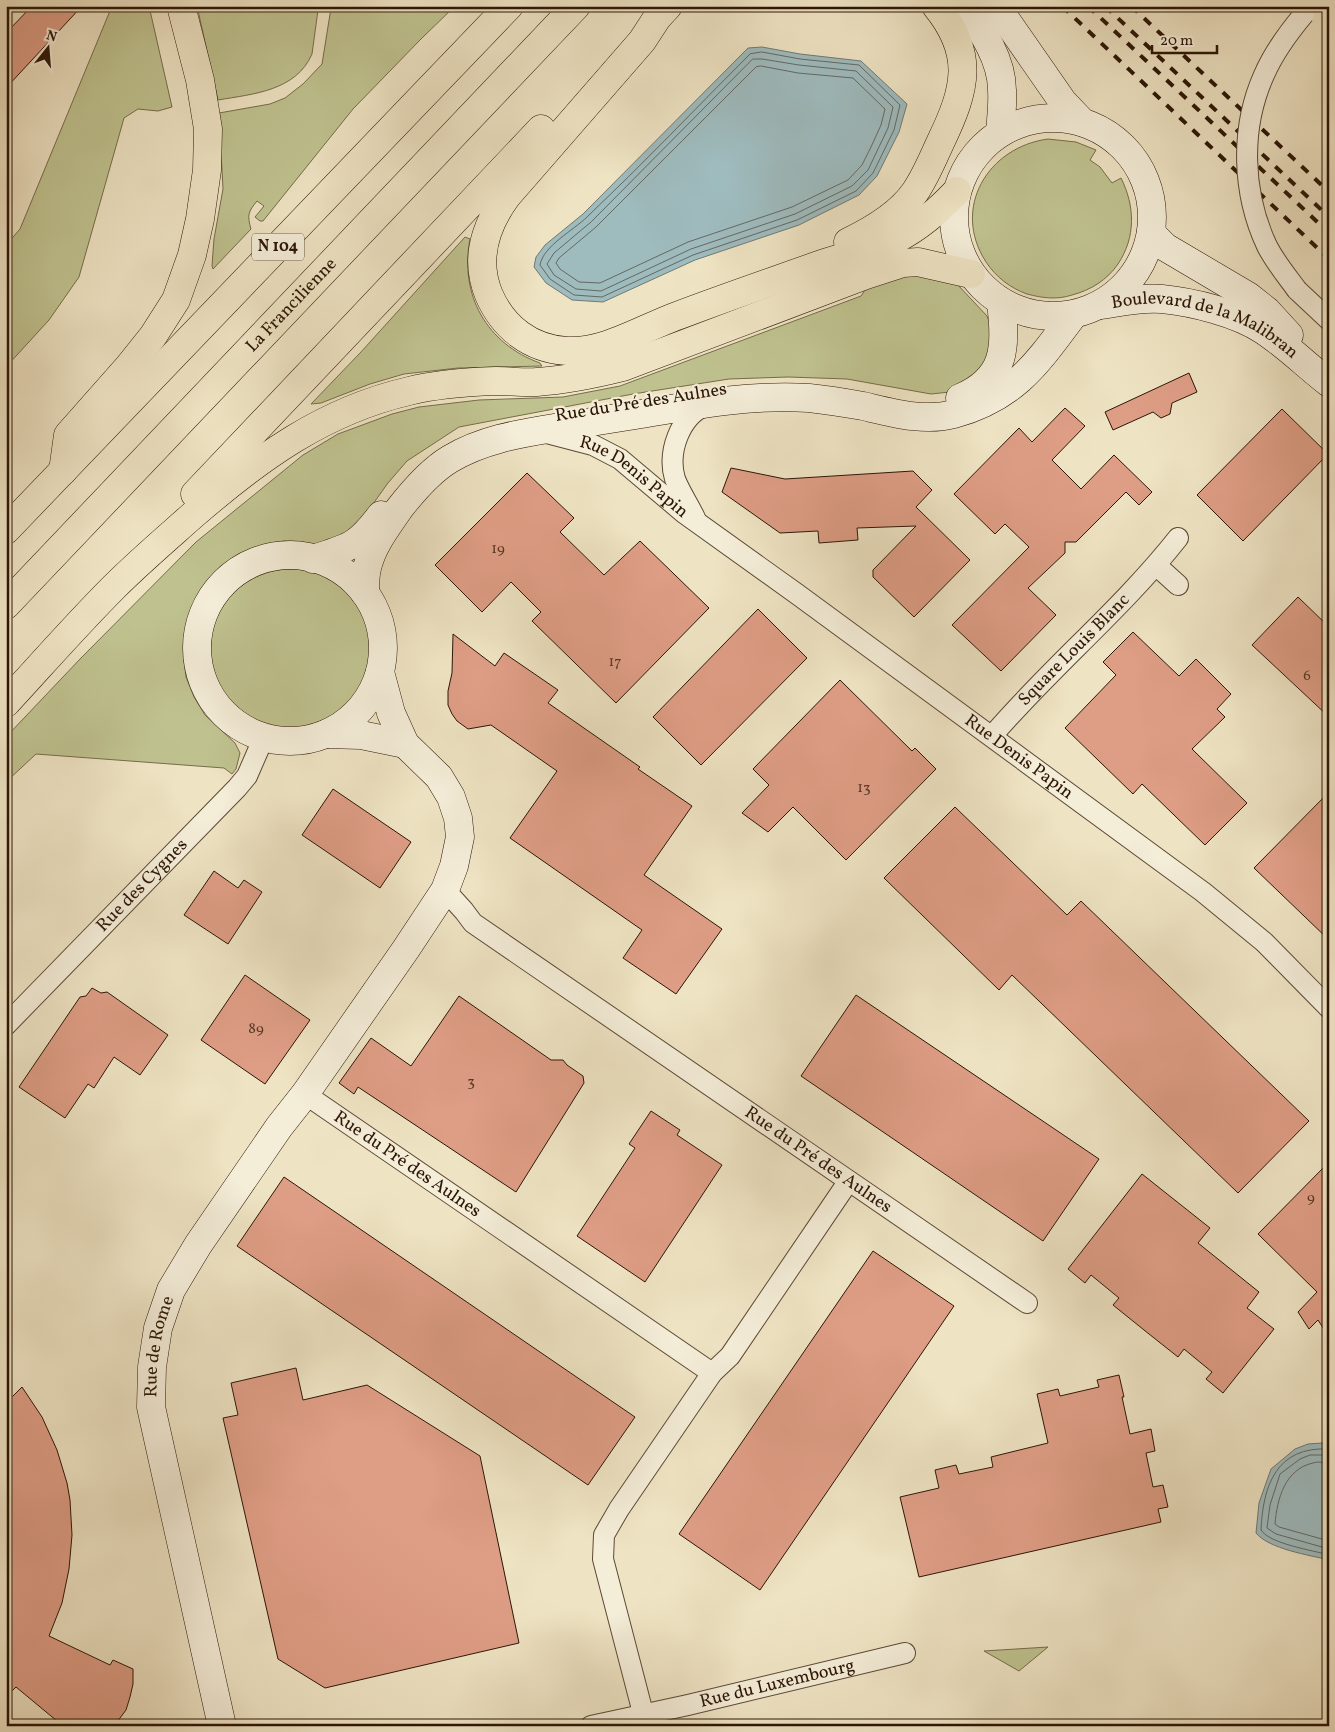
<svg xmlns="http://www.w3.org/2000/svg" width="1335" height="1732" viewBox="0 0 1335 1732" font-family="Vollkorn,serif">
  <rect width="100%" height="100%" fill="#eee3c3"/>
  <filter id="stains"><feTurbulence type="fractalNoise" baseFrequency=".004" numOctaves="4"/><feColorMatrix values="0 0 0 0 .2 0 0 0 0 .09 0 0 0 0 .02 0 0 0 .5 -.17"/></filter>
  <radialGradient id="worn" r=".72"><stop offset=".6" stop-color="#630" stop-opacity="0"/><stop offset="1" stop-color="#630" stop-opacity=".3"/></radialGradient>
  <!-- green -->
  <g fill="#bfc28f" stroke="#766c4a">
    <polygon points="112,6 149,6 172,107 158,111 138,109 124,118 79,277 49,320 6,367 6,245 20,229"/>
    <path d="M 197,6 L 303,6 L 318,10 L 312,54 C 296,91 253,94 218,100 Z"/>
    <path d="M 383,6 L 455,6 L 421,39 L 353,109 L 263,221 L 260,221 L 255,217 L 264,206 L 257,201 C 248,212 247,215 251,229 L 213,269 L 212,266 L 214,239 L 223,189 L 219,113 L 270,104 L 285,98 L 303,84 L 322,64 L 331,8 L 366,10 Z"/>
    <path d="M 1048,139 L 1076,142 L 1096,150 L 1090,160 L 1100,167 L 1112,183 L 1121,178 C 1135,206 1136,237 1118,264 C 1107,280 1091,290 1072,295 C 1057,300 1042,298 1027,294 C 1010,288 996,277 986,262 C 951,208 988,147 1048,139 Z"/>
    <path d="M 465,237 L 470,239 C 459,295 487,344 540,363 L 542,366 L 458,368 L 404,374 L 370,384 L 321,403 L 311,404 L 361,352 Z"/>
    <polygon points="906,271 957,284 987,316 992,329 994,339 980,374 950,392 931,394 847,379 788,377 729,379 633,394 459,427 407,461 388,483 350,536 326,546 301,542 283,541 262,545 233,558 219,569 207,583 196,600 189,616 186,634 184,660 186,677 194,697 205,715 235,743 240,753 236,769 232,774 224,768 36,754 6,782 6,737 81,658 196,542 303,455 338,434 392,414 419,407 479,400 563,397 620,386 861,296 867,287"/>
    <circle cx="291" cy="650" r="81"/>
    <polygon points="1048,1647 1019,1671 984,1651"/>
  </g>
  <!-- water -->
  <g fill="#9ebbbe" stroke="#707974">
    <polygon points="762,47 800,54 861,61 907,104 899,132 877,176 859,195 799,225 695,260 603,302 572,300 546,283 534,267 536,257 545,245 583,214 748,48"/>
    <path d="M 1322,1443 L 1329,1444 L 1329,1560 C 1309,1555 1269,1549 1256,1533 L 1259,1503 L 1271,1469 L 1295,1449 L 1308,1444 Z"/>
  </g>
  <g fill="none" stroke-linecap="round" stroke-linejoin="round">
    <!-- shore -->
    <g stroke="#656862" stroke-width="1">
      <path d="M 762,52 L 800,59 L 859,65 L 900,105 L 894,130 L 873,173 L 856,191 L 797,220 L 693,255 L 602,297 L 574,295 L 550,279 L 540,265 C 543,246 574,230 587,217 C 643,164 696,108 750,54 Z"/>
      <polygon points="753,59 762,59 799,65 856,71 893,107 888,128 868,170 852,186 795,214 691,249 601,291 576,289 554,275 547,264 554,253 591,222"/>
      <polygon points="761,66 798,73 853,78 885,109 881,125 871,147 862,165 848,180 792,207 688,242 600,283 579,282 560,269 556,263 559,258 596,227 756,67"/>
      <path d="M 1329,1449 C 1276,1446 1263,1486 1261,1530 C 1270,1544 1312,1550 1329,1555"/>
      <polyline points="1329,1455 1310,1455 1300,1459 1280,1474 1270,1505 1267,1528 1276,1534 1329,1549"/>
      <path d="M 1329,1463 C 1324,1463 1318,1461 1313,1463 C 1285,1469 1277,1499 1275,1524 L 1279,1527 L 1329,1541"/>
    </g>
  </g>
  <!-- building -->
  <g fill="#de9d85" stroke="#2c1606">
    <polygon points="32,6 82,6 6,88 6,33"/>
    <polygon points="1189,373 1197,392 1172,403 1170,414 1161,418 1153,412 1113,430 1105,412"/>
    <polygon points="1065,408 1085,426 1052,460 1081,489 1114,455 1152,492 1139,505 1126,492 1076,542 1065,542 1065,553 1028,588 1056,615 1001,671 952,625 1029,547 1005,524 995,534 954,494 1019,428 1032,442"/>
    <polygon points="1282,409 1328,454 1243,541 1197,495"/>
    <polygon points="731,468 785,479 913,471 932,490 916,507 970,560 914,617 873,577 873,570 916,526 857,528 858,540 819,543 818,531 780,533 722,492"/>
    <polygon points="527,473 574,518 560,532 604,575 640,541 709,608 616,703 532,621 541,612 511,582 482,612 435,565"/>
    <polygon points="1298,597 1329,627 1329,717 1252,645"/>
    <polygon points="758,609 807,658 701,765 653,717"/>
    <polygon points="1133,632 1179,676 1196,659 1231,694 1217,709 1225,717 1192,749 1247,803 1205,845 1142,784 1133,794 1065,728 1116,675 1103,662"/>
    <polygon points="453,634 495,666 504,653 558,690 548,703 640,767 638,769 692,806 644,875 722,929 676,994 623,958 642,930 510,838 557,771 491,725 468,729 457,721 452,714 448,705 448,691 452,673"/>
    <polygon points="840,680 912,751 915,748 936,769 846,860 793,807 768,832 742,813 769,785 753,769"/>
    <polygon points="333,789 411,842 380,888 302,835"/>
    <polygon points="1329,792 1329,940 1254,868"/>
    <polygon points="955,807 1067,915 1081,901 1309,1121 1238,1193 1012,975 999,990 884,878"/>
    <polygon points="214,871 238,888 244,880 262,892 228,944 184,915"/>
    <polygon points="245,975 310,1020 265,1084 201,1040"/>
    <polygon points="92,988 101,993 107,992 168,1035 140,1075 114,1057 94,1088 88,1084 65,1118 19,1087 80,997 86,996"/>
    <polygon points="856,995 1099,1159 1043,1241 801,1076"/>
    <polygon points="459,996 551,1060 563,1060 567,1065 583,1076 584,1083 516,1192 358,1087 354,1094 339,1083 371,1038 411,1066"/>
    <polygon points="651,1111 680,1130 677,1135 722,1165 645,1282 577,1236 635,1148 629,1144"/>
    <polygon points="1329,1162 1329,1337 1318,1320 1309,1329 1298,1312 1317,1292 1258,1234"/>
    <polygon points="1142,1174 1210,1228 1198,1243 1259,1292 1247,1308 1274,1329 1223,1393 1206,1379 1212,1372 1184,1349 1178,1357 1144,1330 1113,1305 1119,1298 1091,1275 1085,1283 1068,1269"/>
    <polygon points="284,1177 635,1417 588,1485 237,1246"/>
    <polygon points="873,1251 954,1306 760,1590 679,1534"/>
    <polygon points="296,1368 303,1400 367,1385 480,1456 519,1643 325,1688 278,1659 223,1418 238,1415 231,1383"/>
    <polygon points="1119,1375 1124,1397 1122,1397 1130,1434 1151,1429 1155,1451 1146,1453 1153,1487 1163,1485 1168,1507 1158,1509 1161,1522 919,1577 900,1497 939,1488 935,1470 956,1465 959,1474 993,1467 991,1457 1048,1443 1037,1394 1058,1389 1060,1396 1099,1387 1097,1380"/>
    <polygon points="22,1387 42,1417 57,1450 67,1483 70,1500 72,1535 69,1569 62,1603 49,1636 110,1665 113,1660 133,1669 133,1684 130,1697 126,1710 114,1726 63,1726 16,1687 6,1697 6,1403"/>
  </g>
  <g fill="none" stroke-linecap="round" stroke-linejoin="round">
    <defs>
      <g id="street">
        <polyline points="1297,290 1329,320"/>
        <path id="s1" d="M 547,433 L 593,445 L 620,459 L 684,513 L 797,594 L 1203,892 L 1264,942 L 1329,1008"/>
        <path d="M 695,518 C 689,505 680,492 675,479 C 667,452 680,416 706,405"/>
        <polyline points="1157,566 1178,585"/>
        <path id="s2" d="M 992,736 C 1051,667 1122,609 1178,538"/>
        <path id="s3" d="M 445,890 L 464,911 L 473,923 L 1027,1303"/>
        <path id="s4" d="M 6,1025 L 237,788 L 247,776 L 264,737"/>
        <path id="s5" d="M 305,1094 L 712,1373"/>
        <polyline points="643,1713 603,1559 604,1535 619,1509 712,1373 730,1356 848,1182"/>
        <path id="s6" d="M 591,1726 L 688,1705 L 905,1653"/>
      </g>
      <g id="secondary">
        <path d="M 965,6 C 982,30 1002,60 1002,90 C 1003,104 1001,119 1000,133"/>
        <polyline points="993,6 1006,20 1063,102 1082,122"/>
        <circle cx="1053" cy="217" r="99"/>
        <polyline points="1151,233 1165,247 1248,296 1267,311 1289,335"/>
        <path id="s7" d="M 1101,305 C 1121,302 1142,297 1162,299 C 1193,302 1237,313 1263,330 C 1286,345 1307,366 1329,383"/>
        <path d="M 960,398 C 1007,378 1006,347 1001,302"/>
        <circle cx="290" cy="648" r="93"/>
        <path d="M 313,559 C 350,547 357,547 381,515"/>
        <path d="M 365,593 C 365,585 365,576 367,568 C 372,546 386,528 399,509 C 413,491 430,471 450,459 C 482,440 517,434 554,428 C 579,424 604,420 629,416 C 689,406 748,394 809,398 C 827,400 846,403 863,406 C 893,413 924,422 954,414 C 1016,397 1038,362 1074,314"/>
        <polyline points="326,734 361,735 405,744"/>
        <path id="s8" d="M 222,1726 L 151,1407 L 152,1367 L 158,1328 L 171,1290 L 198,1245 L 279,1127 L 305,1094 L 406,949 L 445,890 L 454,866 L 460,837 L 458,818 L 451,797 L 439,777 L 405,744 L 391,713 L 380,672"/>
      </g>
      <g id="highway">
        <path d="M 668,6 L 657,18 L 642,41 L 507,196 C 485,226 474,259 489,295 C 503,327 530,349 567,351 C 603,353 640,330 674,317 C 721,299 768,283 816,266 C 843,256 872,251 898,238 C 921,226 940,209 957,191"/>
        <path d="M 848,242 C 873,230 899,215 915,192 C 926,176 933,158 941,141 C 966,89 975,54 936,6"/>
        <polyline points="63,471 68,435 129,366 153,336 176,300 192,255 200,219 207,170 208,129 200,80 181,6"/>
        <polyline points="195,494 541,129"/>
        <polyline points="6,530 509,6"/>
        <path id="s9" d="M 6,605 L 576,6"/>
        <path d="M 6,703 C 42,664 77,624 114,587 C 139,562 166,539 193,515 C 259,458 323,411 409,391 C 437,384 467,382 496,381 C 510,381 523,383 537,382 C 566,380 595,374 623,367 L 866,275 L 903,263 L 918,262 L 971,274"/>
      </g>
    </defs>
    <!-- street casing -->
    <use href="#street" stroke="#5c4935" stroke-width="22"/>
    <!-- secondary casing -->
    <use href="#secondary" stroke="#2c1606" stroke-width="29"/>
    <!-- highway casing -->
    <use href="#highway" stroke="#2c1606" stroke-width="29"/>
    <!-- street -->
    <use href="#street" stroke="#f4edd8" stroke-width="20"/>
    <!-- secondary -->
    <use href="#secondary" stroke="#f4edd8" stroke-width="28"/>
    <!-- highway -->
    <use href="#highway" stroke="#eee3c3" stroke-width="28"/>
    <!-- rail -->
    <g stroke="#2c1606" stroke-width="4" stroke-dasharray="9 9" stroke-linecap="butt">
      <polyline points="1062,6 1329,259"/>
      <polyline points="1088,6 1329,233"/>
      <polyline points="1105,6 1329,217"/>
      <polyline points="1131,6 1329,192"/>
    </g>
    <defs>
      <path id="street-bridge" d="M 1297,290 C 1287,276 1275,262 1267,246 C 1242,193 1240,128 1264,75 C 1274,52 1288,33 1304,14"/>
    </defs>
    <!-- street-bridge casing -->
    <use href="#street-bridge" stroke="#5c4935" stroke-width="22" stroke-linecap="butt"/>
    <!-- street-bridge -->
    <use href="#street-bridge" stroke="#f4edd8" stroke-width="20"/>
  </g>
  <g text-anchor="middle" dominant-baseline="central" stroke-width="4.5" stroke-linejoin="round" paint-order="stroke">
    <!-- number labels -->
    <g font-size="15" fill="#583826">
      <text x="498" y="549">19</text>
      <text x="615" y="662">17</text>
      <text x="1307" y="676">6</text>
      <text x="864" y="788">13</text>
      <text x="256" y="1029">89</text>
      <text x="471" y="1082">3</text>
      <text x="1311" y="1198">9</text>
    </g>
    <!-- shield labels -->
    <rect fill="#f4edd8" stroke="#685645" stroke-width="1" x="252" y="233.5" width="52" height="27" rx="4"/>
    <g font-size="16" font-weight="bold" fill="#2c1606">
      <text x="278" y="247">N 104</text>
    </g>
    <!-- street labels -->
    <g font-size="18" fill="#2c1606" stroke="#f4edd8">
      <text stroke="none"><textPath href="#s9" startOffset="414">La Francilienne</textPath></text>
      <text stroke="none"><textPath href="#s7" startOffset="110">Boulevard de la Malibran</textPath></text>
      <text transform="translate(641 403) rotate(-9)">Rue du Pré des Aulnes</text>
      <text stroke="none"><textPath href="#s1" startOffset="99">Rue Denis Papin</textPath></text>
      <text stroke="none"><textPath href="#s2" startOffset="119">Square Louis Blanc</textPath></text>
      <text stroke="none"><textPath href="#s1" startOffset="576">Rue Denis Papin</textPath></text>
      <text stroke="none"><textPath href="#s4" startOffset="195">Rue des Cygnes</textPath></text>
      <text stroke="none"><textPath href="#s3" startOffset="462">Rue du Pré des Aulnes</textPath></text>
      <text stroke="none"><textPath href="#s5" startOffset="124">Rue du Pré des Aulnes</textPath></text>
      <text stroke="none"><textPath href="#s8" startOffset="388">Rue de Rome</textPath></text>
      <text stroke="none"><textPath href="#s6" startOffset="191">Rue du Luxembourg</textPath></text>
    </g>
  </g>
  <!-- margin -->
  <rect width="1335" height="1732" fill="none" stroke="#eee3c3" stroke-width="25"/>
  <rect x="8" y="8" width="1320" height="1717" fill="none" stroke="#2c1606" stroke-width="2.5"/>
  <rect x="12" y="12" width="1310" height="1707" fill="none" stroke="#2c1606"/>
  <!-- north arrow -->
  <g transform="translate(48 48) rotate(17)" stroke="#f4edd8" stroke-width="4" paint-order="stroke">
  <path d="M0-4L9 19L0 12L-9 19Z" fill="#2c1606"/>
  <text y="-8" font-size="14" font-weight="bold" text-anchor="middle" fill="#2c1606">N</text>
  </g>
  <!-- scale -->
  <path d="M1152 45v8h65v-8" fill="none" stroke="#2c1606" stroke-width="2.5"/>
  <text x="1160" y="45" font-size="15" fill="#2c1606" stroke="#f4edd8" stroke-width="4" paint-order="stroke">20 m</text>
  <rect width="100%" height="100%" filter="url(#stains)"/>
  <rect width="100%" height="100%" fill="url(#worn)"/>
</svg>
